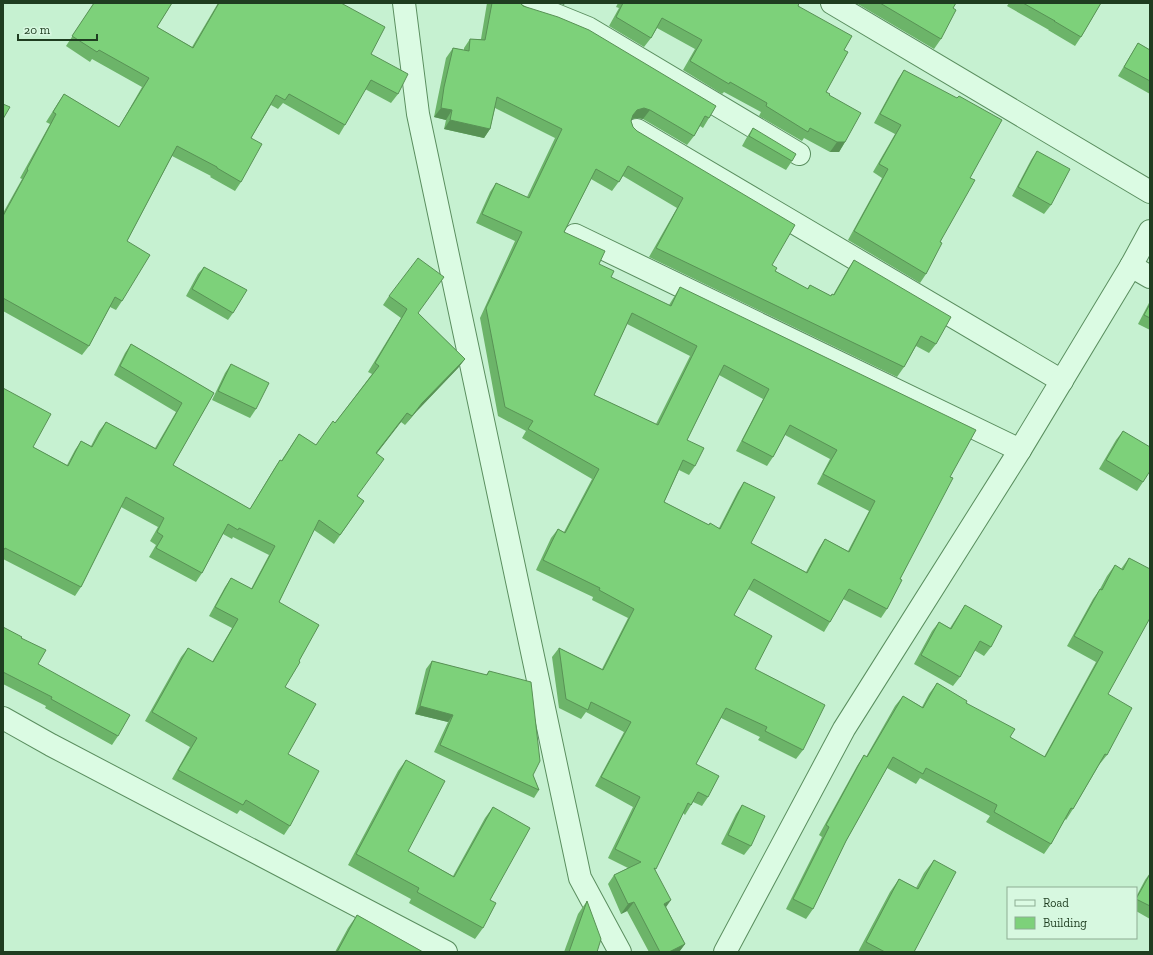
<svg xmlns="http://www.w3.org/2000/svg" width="1153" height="955" viewBox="0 0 1153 955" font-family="'Zilla Slab',serif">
  <rect width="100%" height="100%" fill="#c6f1d1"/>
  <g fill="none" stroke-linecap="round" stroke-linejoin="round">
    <defs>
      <g id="minor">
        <polyline points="404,3 418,114 580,878 620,952"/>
        <polyline points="521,3 556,15 588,28 799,154"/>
        <polyline points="832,3 1150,192"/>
        <polyline points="637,130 1062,381"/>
        <polyline points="575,235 1020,450"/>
        <polyline points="1131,266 1150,277"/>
        <polyline points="3,718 51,745 446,952"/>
        <polyline points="725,952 844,729 1020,450 1131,266 1150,231"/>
      </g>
    </defs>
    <!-- minor casing -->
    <use href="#minor" stroke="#5a8e5f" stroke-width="24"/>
    <!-- minor -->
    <use href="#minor" stroke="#dbfbe3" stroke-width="22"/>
  </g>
  <!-- wall -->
  <g fill="#6cb469" fill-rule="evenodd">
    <polygon points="94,3 172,3 157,27 192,47 218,3 341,3 371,54 398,94 391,103 365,89 345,125 339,135 283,103 278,109 271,105 251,138 241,182 235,191 210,177 211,176 172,156 127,241 122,301 116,310 110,307 89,346 82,355 3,311 3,213 22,179 20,178 50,124 46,122 58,103 64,94 119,127 142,87 92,59 90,62 66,46"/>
    <path d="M 487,3 L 520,3 L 709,118 L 703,128 L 700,126 L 694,136 L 687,145 L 643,119 L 638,118 L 632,119 L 631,121 L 633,127 L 772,265 L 775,271 L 807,289 L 810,285 L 831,296 L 833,295 L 848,269 L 854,260 L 936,344 L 929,353 L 916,346 L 904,367 L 897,377 L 649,257 L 677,208 L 623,176 L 612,191 L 591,179 L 564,232 L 599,264 L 611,277 L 669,305 L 674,297 L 680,287 L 950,477 L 900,579 L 887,609 L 881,618 L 843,599 L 830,622 L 824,632 L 748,589 L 734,615 L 755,669 L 803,750 L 796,759 L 758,740 L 760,737 L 721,718 L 696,764 L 708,797 L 702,806 L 693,802 L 685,815 L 683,813 L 655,870 L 666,907 L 685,944 L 679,952 L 649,952 L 627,911 L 621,914 L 608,884 L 614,875 L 628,868 L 608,858 L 633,807 L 595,786 L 624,732 L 586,712 L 581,719 L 559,708 L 552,657 L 559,648 L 602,669 L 628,618 L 592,600 L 593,597 L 536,570 L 551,538 L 558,529 L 564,532 L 592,479 L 522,438 L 526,431 L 498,416 L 480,318 L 515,241 L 476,223 L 490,192 L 496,183 L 527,197 L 555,138 L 495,108 L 490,129 L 484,138 L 444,129 L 446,120 L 434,117 L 438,97 L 446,58 L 453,48 L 464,50 L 464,48 L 470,39 L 481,39 ZM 627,324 L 690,356 L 656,424 L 594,395 ZM 719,375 L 763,399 L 736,451 L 767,466 L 773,457 L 785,435 L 830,459 L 817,484 L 869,511 L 848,551 L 825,539 L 819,548 L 806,572 L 751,543 L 744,482 L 738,491 L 719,528 L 709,525 L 664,502 L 679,470 L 689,475 L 695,466 L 687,440 Z"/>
    <polygon points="618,3 799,3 798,6 844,50 826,92 829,95 845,142 839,152 830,152 804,138 802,141 759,116 761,112 724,92 722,94 683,70 695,49 657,28 651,38 644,47 609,26 619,8 616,7"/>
    <polygon points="856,3 956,3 953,8 941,39 934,49"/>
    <polygon points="1009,3 1101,3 1081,37 1075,46 1048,30 1049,30 1007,6"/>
    <polygon points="1138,43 1150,50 1150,94 1118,76 1132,53"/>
    <polygon points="904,70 970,178 940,242 926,274 920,283 848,240 882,178 873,172 895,134 874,123 898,79"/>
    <polygon points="753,128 792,161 786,170 742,146 747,137"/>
    <polygon points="1037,151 1051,205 1044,214 1012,196 1031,160"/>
    <polygon points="204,267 233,313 228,320 186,296 198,274"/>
    <polygon points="389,296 418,313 465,359 458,368 416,412 405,425 401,422 377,453 357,496 364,501 334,544 314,530 279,602 299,661 285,687 290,826 284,835 240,810 237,814 172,779 190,747 145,721 181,657 188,648 212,662 232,628 209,616 225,587 231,578 251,589 269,555 233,537 232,539 223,534 202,573 196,582 149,557 156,545 150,541 158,527 121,507 81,587 75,596 3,559 3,388 33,447 67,465 75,450 81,441 91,446 99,431 106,422 155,448 176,412 114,375 125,353 131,344 214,393 173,465 250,509 274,469 280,460 281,461 299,434 316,445 335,423 372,374 368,372 401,318 383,305"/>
    <polygon points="1150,301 1150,330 1138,324"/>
    <polygon points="231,364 256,409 250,418 212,400 225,373"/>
    <polygon points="1123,431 1143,482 1137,491 1099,469 1116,440"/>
    <polygon points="1129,558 1108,694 1107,755 1099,765 1073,809 1066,820 1065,819 1051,844 1044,854 986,822 990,816 920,778 916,784 887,768 846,841 813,909 806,919 786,909 822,837 819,835 857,766 864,755 866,757 895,706 903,696 922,707 929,694 937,683 966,703 1010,737 1044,757 1096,662 1067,646 1093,599 1100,589 1107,576 1115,565 1121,569"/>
    <polygon points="965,605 991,647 984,656 974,650 960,677 953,686 914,664 932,631 939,622 950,628 959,614"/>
    <polygon points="3,627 21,638 38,664 118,736 112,745 45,708 46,706 3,684"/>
    <polygon points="432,661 486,675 489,671 533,775 539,790 534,798 434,752 448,722 415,714 426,669"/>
    <polygon points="406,760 408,851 453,876 485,818 493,807 490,900 483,928 475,939 409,903 411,899 348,865 398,771"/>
    <polygon points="742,805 751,846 744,855 721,844 736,814"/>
    <polygon points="934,860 914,952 858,952 890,892 899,879 916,888 924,873"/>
    <polygon points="1150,873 1150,919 1136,911 1136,897 1145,880"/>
    <polygon points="587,901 597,952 564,952 578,914"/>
    <polygon points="357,915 423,952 335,952 348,928"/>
  </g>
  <!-- shaded-wall -->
  <g fill="#589255">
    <polygon points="559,3 565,3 564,5"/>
    <polygon points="441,108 452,110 446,120 434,117"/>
    <polygon points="644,108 650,110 643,119 638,118 631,119 633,115 637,110"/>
    <polygon points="450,120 490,129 484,138 444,129"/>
    <polygon points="837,142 845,142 839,152 830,152"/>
    <polygon points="465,359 458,368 416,412 405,425 422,403"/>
    <polygon points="407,413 401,422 370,462 376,453"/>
    <polygon points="420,706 453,715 448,722 415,714"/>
    <polygon points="671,900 664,910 664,904"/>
    <polygon points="634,902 627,911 621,914 628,904"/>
    <polygon points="685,944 679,952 669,952"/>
  </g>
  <!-- building -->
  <g fill="#7dd17a" stroke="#589255" fill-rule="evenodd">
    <polygon points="94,3 172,3 157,27 193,48 219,3 341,3 385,27 371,54 408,74 398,94 371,80 345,125 289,94 285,100 276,95 251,138 262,144 241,182 217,168 217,167 177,146 127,241 150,255 122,301 115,297 89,346 3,298 3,221 4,220 3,220 3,216 28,170 27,169 56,114 53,112 64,94 119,127 149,78 99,50 97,52 72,36"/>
    <path d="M 492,3 L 520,3 L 523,6 L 558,17 L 589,30 L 716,106 L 709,118 L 705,116 L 694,136 L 650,110 L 644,108 L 637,110 L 633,115 L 631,121 L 633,127 L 637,131 L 795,225 L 772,265 L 777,268 L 775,271 L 808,289 L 810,285 L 831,296 L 832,294 L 834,295 L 854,260 L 951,317 L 936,344 L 921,336 L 904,367 L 656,248 L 683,198 L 628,166 L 619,182 L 596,169 L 564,232 L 605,251 L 599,264 L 614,271 L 611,277 L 671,306 L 680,287 L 976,430 L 950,477 L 953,478 L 900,579 L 902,580 L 887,609 L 849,589 L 830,622 L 754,579 L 734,615 L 772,636 L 755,669 L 825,705 L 803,750 L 765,731 L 767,727 L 726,708 L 696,764 L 719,776 L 708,797 L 698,792 L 691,805 L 688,803 L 656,869 L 654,868 L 671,900 L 664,904 L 685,944 L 669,952 L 660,952 L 634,902 L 628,904 L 614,875 L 641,862 L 615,849 L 640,797 L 601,777 L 631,722 L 591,702 L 588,710 L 566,699 L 559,648 L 603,670 L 634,609 L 599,590 L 600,588 L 543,560 L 558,529 L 565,533 L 599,469 L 528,429 L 533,421 L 505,407 L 486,308 L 522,232 L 482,214 L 496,183 L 529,198 L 562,129 L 497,97 L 490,129 L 450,120 L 452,110 L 441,108 L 444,87 L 453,48 L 469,51 L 470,39 L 485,40 ZM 632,313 L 697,346 L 658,425 L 594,395 ZM 724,365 L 769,389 L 742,441 L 773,457 L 790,425 L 837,450 L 823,474 L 875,501 L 849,552 L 825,539 L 807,573 L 751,543 L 775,497 L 744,482 L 720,529 L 710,523 L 709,525 L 664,502 L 683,460 L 695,466 L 704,448 L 687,440 Z"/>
    <polygon points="623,3 799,3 798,6 852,36 844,50 848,52 826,92 830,94 829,95 861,113 845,142 837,142 810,128 808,132 766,106 767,103 730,82 729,84 690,61 702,40 662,18 651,38 616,17"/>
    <polygon points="880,3 956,3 953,8 956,10 941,39"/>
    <polygon points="1023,3 1101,3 1081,37 1054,21 1055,21"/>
    <polygon points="1138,43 1150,50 1150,81 1124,67"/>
    <polygon points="904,70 957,98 959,96 1002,120 970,178 975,180 940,242 942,243 926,274 854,231 888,169 879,164 901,125 880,114"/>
    <polygon points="3,104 10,107 3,119"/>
    <polygon points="753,128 796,154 792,161 749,136"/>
    <polygon points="1037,151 1070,169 1051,205 1018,187"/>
    <polygon points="418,258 444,277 418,313 465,359 422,403 412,416 407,413 376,453 384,459 357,496 364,501 340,535 319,520 279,602 319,625 299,661 300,662 285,687 316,704 288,754 319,771 290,826 246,800 243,805 178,770 197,738 152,712 188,648 213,662 238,619 215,607 231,578 252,589 275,546 239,528 238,530 228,524 202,573 156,548 163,536 157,532 164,518 126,497 81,587 5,548 3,551 3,388 51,414 33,447 68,466 81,441 92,447 106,422 156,449 182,403 120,366 131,344 214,393 173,465 250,509 280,460 282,461 299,434 316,445 333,421 335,423 379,366 375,363 407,309 389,296"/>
    <polygon points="204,267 247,290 233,313 192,289"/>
    <polygon points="1150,304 1150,318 1144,315"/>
    <polygon points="231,364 269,383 256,409 218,391"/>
    <polygon points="1123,431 1150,447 1150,471 1143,482 1106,460"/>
    <polygon points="1129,558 1150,569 1150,618 1108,694 1132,708 1107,755 1105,754 1073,809 1071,808 1051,844 994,812 997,805 926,768 923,774 893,757 846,841 813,909 793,899 829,827 826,825 864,755 867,757 903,696 923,708 937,683 967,701 966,703 1015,729 1010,737 1045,757 1103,652 1074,636 1100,589 1102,590 1115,565 1123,570"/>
    <polygon points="965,605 1002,626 991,647 980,641 960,677 921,655 939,622 951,629"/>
    <polygon points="3,627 22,637 21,638 46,650 38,664 130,715 118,736 51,699 52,697 3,672"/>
    <polygon points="432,661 487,675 489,671 531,682 540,761 533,775 539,790 440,745 453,715 420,706"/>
    <polygon points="406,760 445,781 408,851 454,877 493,807 530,828 490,900 496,903 483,928 417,892 419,888 356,854"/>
    <polygon points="742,805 765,816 751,846 728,835"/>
    <polygon points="934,860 956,872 914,952 885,952 866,942 899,879 918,889"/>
    <polygon points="1150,874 1150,906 1136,899"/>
    <polygon points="587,901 601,939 597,952 569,952"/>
    <polygon points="357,915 423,952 337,952"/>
  </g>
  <!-- border -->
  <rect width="1153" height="955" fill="none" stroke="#1f3d20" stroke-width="8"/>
  <!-- legend -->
  <rect x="1007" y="887" width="130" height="52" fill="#d7f8e0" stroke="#8dad93"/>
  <rect x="1015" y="900" width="20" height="6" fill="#dbfbe3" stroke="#8dad93"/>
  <text x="1043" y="907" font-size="12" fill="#1f3d20">Road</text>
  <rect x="1015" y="917" width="20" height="12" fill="#7dd17a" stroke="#8dad93"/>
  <text x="1043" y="927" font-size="12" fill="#1f3d20">Building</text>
  <!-- scale -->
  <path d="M18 34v6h79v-6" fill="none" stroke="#1f3d20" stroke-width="2"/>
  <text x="24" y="34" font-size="12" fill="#1f3d20" stroke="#d7f8e0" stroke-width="3" paint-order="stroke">20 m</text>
</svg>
